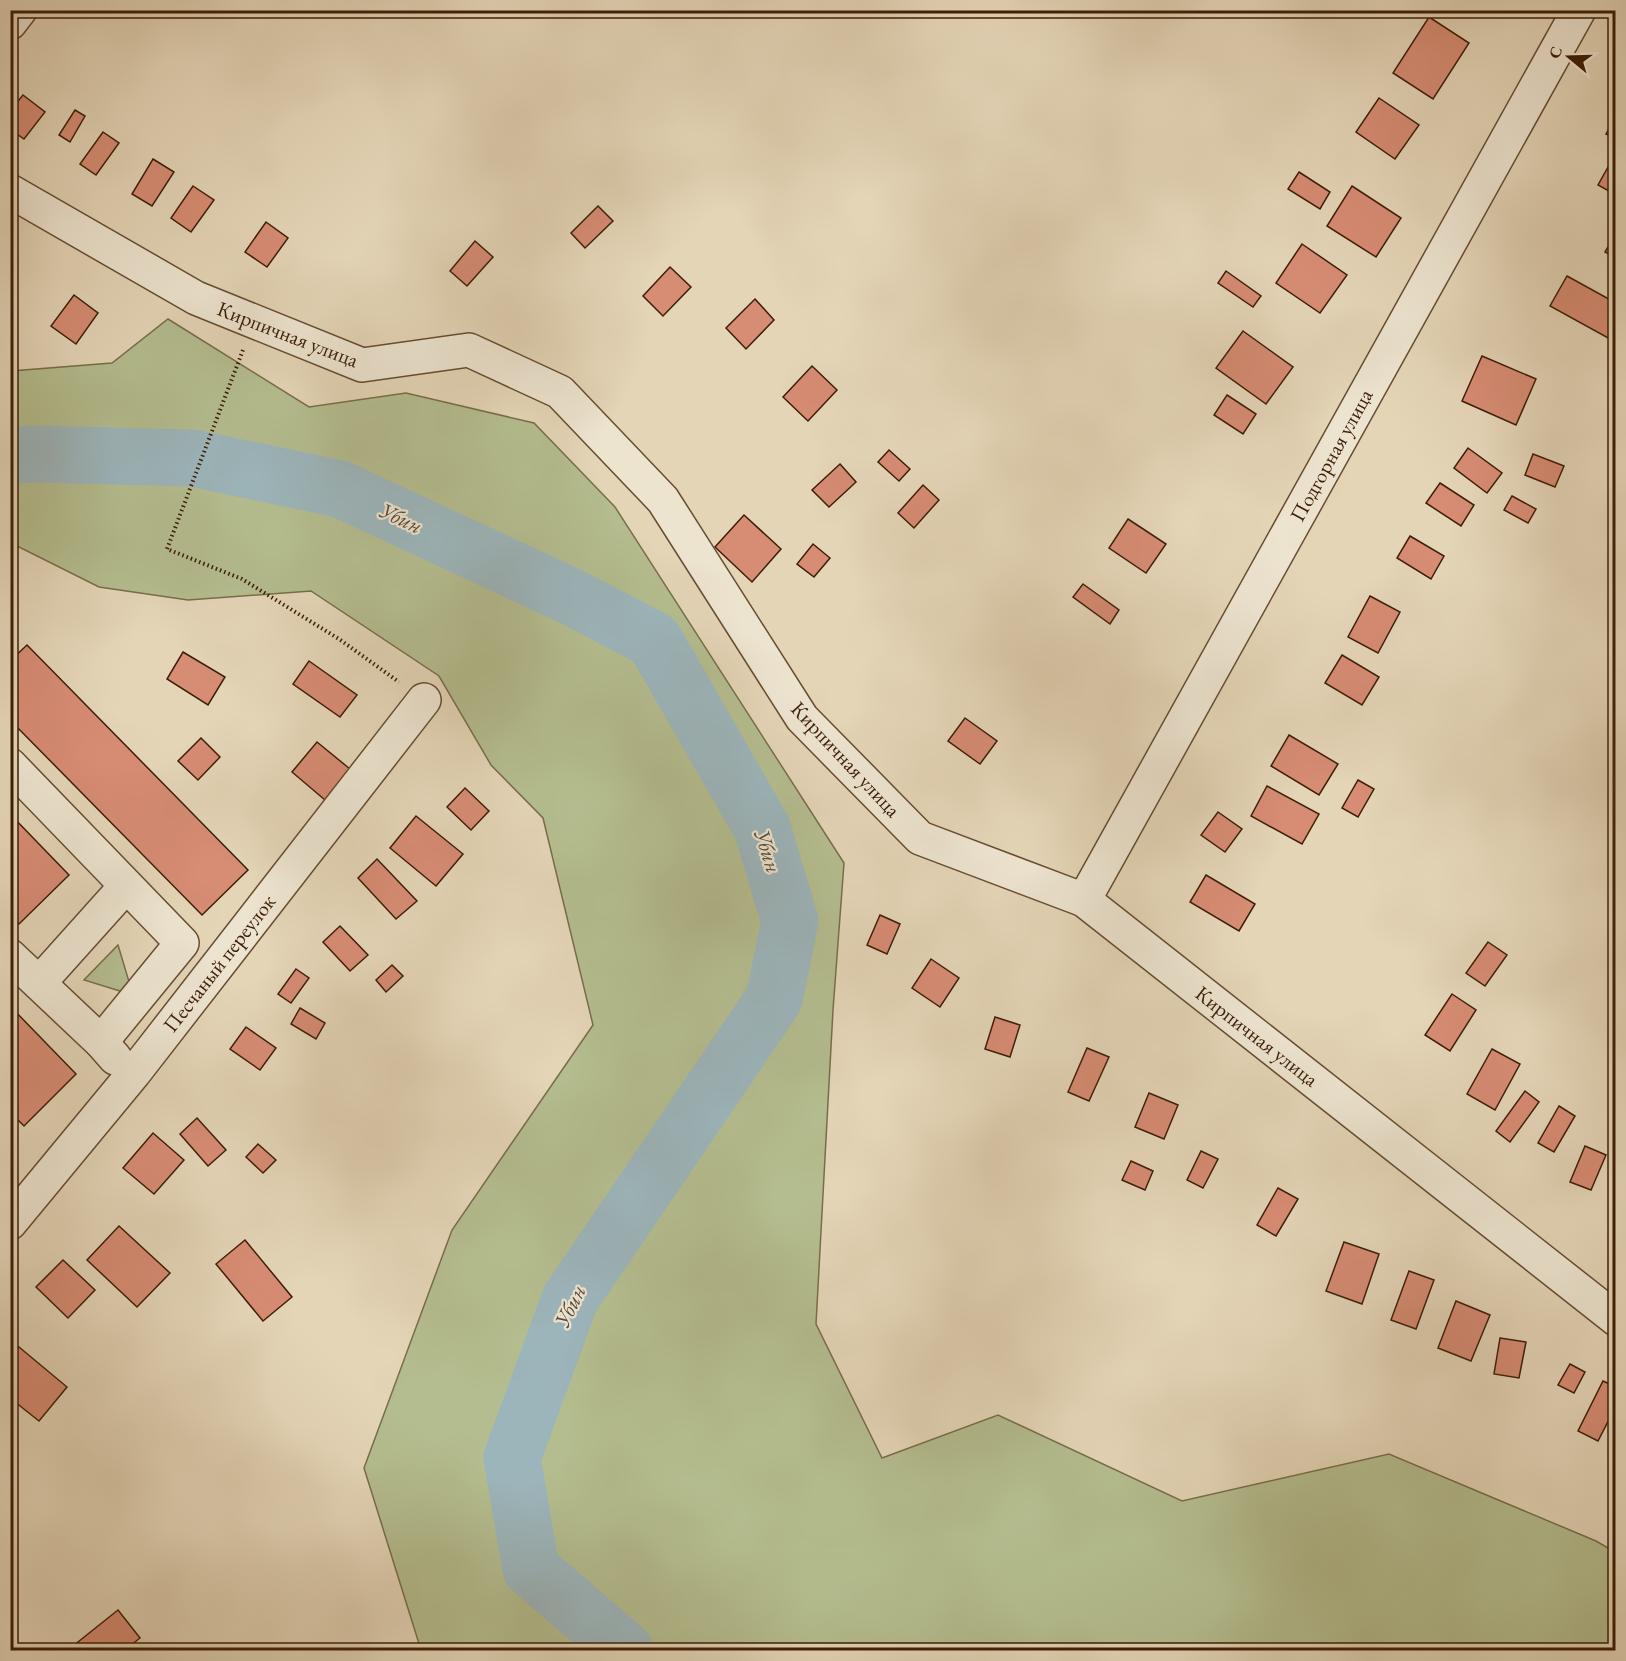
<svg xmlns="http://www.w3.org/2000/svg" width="1626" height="1661" viewBox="0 0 1626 1661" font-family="'EB Garamond',serif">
  <rect width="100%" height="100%" fill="#e4d5b7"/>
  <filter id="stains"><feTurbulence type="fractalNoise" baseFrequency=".00333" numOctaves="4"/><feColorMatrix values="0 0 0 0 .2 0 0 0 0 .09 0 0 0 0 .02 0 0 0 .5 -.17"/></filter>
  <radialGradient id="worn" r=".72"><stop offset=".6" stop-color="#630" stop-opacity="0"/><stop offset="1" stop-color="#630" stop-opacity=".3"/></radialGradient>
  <!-- green -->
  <g fill="#b4bd8f" stroke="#786e4a" stroke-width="1.5">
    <polygon points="168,319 309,407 406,393 534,423 615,507 844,863 833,1010 816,1324 882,1458 998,1415 1182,1501 1389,1454 1596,1541 1615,1552 1615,1650 421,1650 364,1468 452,1230 593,1025 543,818 491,765 439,676 311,591 188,600 99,587 11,543 11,371 112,363"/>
    <polygon points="118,945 133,995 84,980"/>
  </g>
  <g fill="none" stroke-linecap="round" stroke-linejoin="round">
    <!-- river -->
    <polyline stroke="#9cb5bb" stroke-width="57" points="10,455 35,454 192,458 340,489 572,597 654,640 762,828 790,921 774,999 570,1299 512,1458 531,1569 625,1650"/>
  </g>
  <!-- building -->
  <g fill="#d78c74" stroke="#3d1e06" stroke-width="1.5">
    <polygon points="1429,17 1469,43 1433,99 1393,73"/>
    <polygon points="23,95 45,112 24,139 10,129 10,111"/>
    <polygon points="1379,98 1419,125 1395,159 1356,132"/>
    <polygon points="75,110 85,116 70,142 59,135"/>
    <polygon points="1616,115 1616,138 1606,134"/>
    <polygon points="103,132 119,143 96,175 80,164"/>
    <polygon points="153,159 174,172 152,206 132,194"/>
    <polygon points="1612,160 1616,161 1616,195 1598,185"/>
    <polygon points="1299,172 1330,192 1320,209 1288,189"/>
    <polygon points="193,186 214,200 191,232 171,218"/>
    <polygon points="1352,186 1401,218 1376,257 1327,226"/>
    <polygon points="598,206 613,221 585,248 571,233"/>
    <polygon points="266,222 288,238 267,267 245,252"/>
    <polygon points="1616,233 1616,258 1605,252"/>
    <polygon points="475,241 493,257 467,286 450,271"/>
    <polygon points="1302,244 1347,275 1320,313 1276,283"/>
    <polygon points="670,267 691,287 663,316 643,296"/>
    <polygon points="1226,271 1261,296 1253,307 1218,283"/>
    <polygon points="1567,276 1616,303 1616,330 1610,339 1550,306"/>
    <polygon points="74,295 98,313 76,344 51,326"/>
    <polygon points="755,299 774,320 746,349 726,328"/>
    <polygon points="1243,331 1293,367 1266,404 1216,368"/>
    <polygon points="1482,356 1536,379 1516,425 1462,401"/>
    <polygon points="812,366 837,390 808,421 783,397"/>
    <polygon points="1227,395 1256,414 1243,434 1214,415"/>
    <polygon points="1468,448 1502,473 1487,493 1454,468"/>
    <polygon points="889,450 910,469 899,481 878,462"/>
    <polygon points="1533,454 1564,466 1555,487 1525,475"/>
    <polygon points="840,464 856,482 829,507 812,490"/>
    <polygon points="1440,483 1474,505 1461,526 1426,503"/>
    <polygon points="923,485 939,500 914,528 898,513"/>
    <polygon points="1512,496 1536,509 1528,523 1504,510"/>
    <polygon points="744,515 781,549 752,582 715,547"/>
    <polygon points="1128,519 1166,544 1146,573 1109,548"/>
    <polygon points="1410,536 1444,556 1431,579 1397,558"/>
    <polygon points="813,544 830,558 814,577 797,564"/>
    <polygon points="1083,584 1119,610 1110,624 1073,597"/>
    <polygon points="1370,596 1400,612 1378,653 1348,637"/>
    <polygon points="27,645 248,870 202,915 10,720 10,661"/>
    <polygon points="183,652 225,677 208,705 167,679"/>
    <polygon points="1342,655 1379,677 1362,705 1325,683"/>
    <polygon points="309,661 357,695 340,717 293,684"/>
    <polygon points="965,718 997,741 980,764 948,741"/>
    <polygon points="1289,735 1338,764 1319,795 1271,766"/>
    <polygon points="201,738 220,757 198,780 178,761"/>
    <polygon points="317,742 350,769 325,800 292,772"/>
    <polygon points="1358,780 1374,789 1358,817 1342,808"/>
    <polygon points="1267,786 1319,814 1302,844 1251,816"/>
    <polygon points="465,788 489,811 471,830 447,807"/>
    <polygon points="1218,812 1242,829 1225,852 1201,835"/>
    <polygon points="10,814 69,875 19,924 10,915"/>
    <polygon points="416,816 463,854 436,886 390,848"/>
    <polygon points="377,859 417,901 396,919 358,878"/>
    <polygon points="1206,875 1255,904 1239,931 1190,902"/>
    <polygon points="880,915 900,924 887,954 867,945"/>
    <polygon points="340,926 368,955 350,971 323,942"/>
    <polygon points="1488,942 1507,955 1485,986 1466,973"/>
    <polygon points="931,959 959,978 940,1007 912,988"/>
    <polygon points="392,965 403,976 386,992 376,980"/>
    <polygon points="296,969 309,978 291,1003 278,994"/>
    <polygon points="1452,994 1476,1010 1450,1051 1425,1035"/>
    <polygon points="10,1006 76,1074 24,1126 10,1112"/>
    <polygon points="300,1008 325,1023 316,1039 291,1024"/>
    <polygon points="995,1017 1020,1025 1010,1057 985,1049"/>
    <polygon points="246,1027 276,1048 260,1070 230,1049"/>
    <polygon points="1087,1048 1109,1057 1089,1101 1068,1092"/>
    <polygon points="1492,1049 1520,1064 1495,1110 1467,1094"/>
    <polygon points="1525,1091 1539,1102 1510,1142 1496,1131"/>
    <polygon points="1149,1093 1178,1105 1164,1139 1135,1127"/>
    <polygon points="1559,1106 1575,1116 1554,1152 1538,1143"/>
    <polygon points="197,1118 226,1150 208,1166 180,1134"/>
    <polygon points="153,1133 184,1160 154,1194 123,1168"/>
    <polygon points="258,1144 276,1160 263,1173 246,1157"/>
    <polygon points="1585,1146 1606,1155 1591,1190 1570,1182"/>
    <polygon points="1201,1151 1218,1159 1203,1188 1187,1180"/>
    <polygon points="1131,1161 1153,1171 1145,1190 1122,1180"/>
    <polygon points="1278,1188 1298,1199 1276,1236 1257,1225"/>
    <polygon points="119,1226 170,1273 137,1307 87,1260"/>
    <polygon points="245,1240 292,1297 263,1321 216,1264"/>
    <polygon points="1344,1242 1379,1254 1362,1304 1326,1291"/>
    <polygon points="63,1260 95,1290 68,1318 36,1287"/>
    <polygon points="1409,1271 1434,1280 1416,1329 1391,1320"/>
    <polygon points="1456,1301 1490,1315 1471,1361 1438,1348"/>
    <polygon points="1500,1338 1526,1342 1519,1378 1494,1374"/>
    <polygon points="19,1347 67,1387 39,1421 10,1398 10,1357"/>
    <polygon points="1570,1364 1585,1372 1574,1393 1558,1385"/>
    <polygon points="1603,1381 1616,1387 1616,1406 1598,1441 1578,1431"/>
    <polygon points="118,1610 140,1638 125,1650 68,1650"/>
  </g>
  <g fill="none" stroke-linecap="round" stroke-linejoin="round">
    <defs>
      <g id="minor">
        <polyline points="10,23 20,10"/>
        <polyline points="10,191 196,298 362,365 469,350 560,392 663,500 802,718 920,838 1084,900 1616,1319"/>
        <polyline points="10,765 182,943 101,1042"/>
        <polyline points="1084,900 1579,10"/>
        <polyline points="10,956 101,1042 115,1058"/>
        <polyline points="39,983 126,886"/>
        <polyline points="10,1223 134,1073 424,700"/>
      </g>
    </defs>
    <!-- minor casing -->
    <use href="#minor" stroke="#674c32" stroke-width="36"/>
    <!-- path -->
    <polyline stroke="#3d1e06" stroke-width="4" stroke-dasharray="1.5 3" stroke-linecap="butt" points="243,350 167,549 242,579 339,639 399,682"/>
    <!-- minor -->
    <use href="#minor" stroke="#ede4d0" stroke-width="33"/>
  </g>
  <g text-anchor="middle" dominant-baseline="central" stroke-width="4.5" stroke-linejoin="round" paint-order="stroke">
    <!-- street labels -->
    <g font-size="21" fill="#3d1e06" stroke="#ede4d0">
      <text transform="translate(288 334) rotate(21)">Кирпичная улица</text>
      <text transform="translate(1331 455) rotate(-61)">Подгорная улица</text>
      <text transform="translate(846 759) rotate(47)">Кирпичная улица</text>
      <text transform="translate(219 963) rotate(-52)">Песчаный переулок</text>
      <text transform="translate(1257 1036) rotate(38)">Кирпичная улица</text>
    </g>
    <!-- water labels -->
    <g font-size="22" font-style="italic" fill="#5a4b3c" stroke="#ede4d0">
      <text transform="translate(401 518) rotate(25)">Убин</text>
      <text transform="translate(768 851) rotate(72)">Убин</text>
      <text transform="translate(570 1306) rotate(-64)">Убин</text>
    </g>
  </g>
  <!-- margin -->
  <rect width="1626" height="1661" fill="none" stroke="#e4d5b7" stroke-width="36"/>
  <rect x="12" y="12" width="1602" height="1637" fill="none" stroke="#3d1e06" stroke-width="3"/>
  <rect x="18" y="18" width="1590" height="1625" fill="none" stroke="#3d1e06" stroke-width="1.5"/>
  <!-- north arrow -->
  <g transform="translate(1569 57) rotate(289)" stroke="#ede4d0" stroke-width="4.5" paint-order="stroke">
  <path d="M0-4.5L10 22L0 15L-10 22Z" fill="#3d1e06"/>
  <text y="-9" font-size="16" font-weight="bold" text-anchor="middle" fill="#3d1e06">С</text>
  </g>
  <rect width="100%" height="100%" filter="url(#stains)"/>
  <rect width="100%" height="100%" fill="url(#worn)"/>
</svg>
